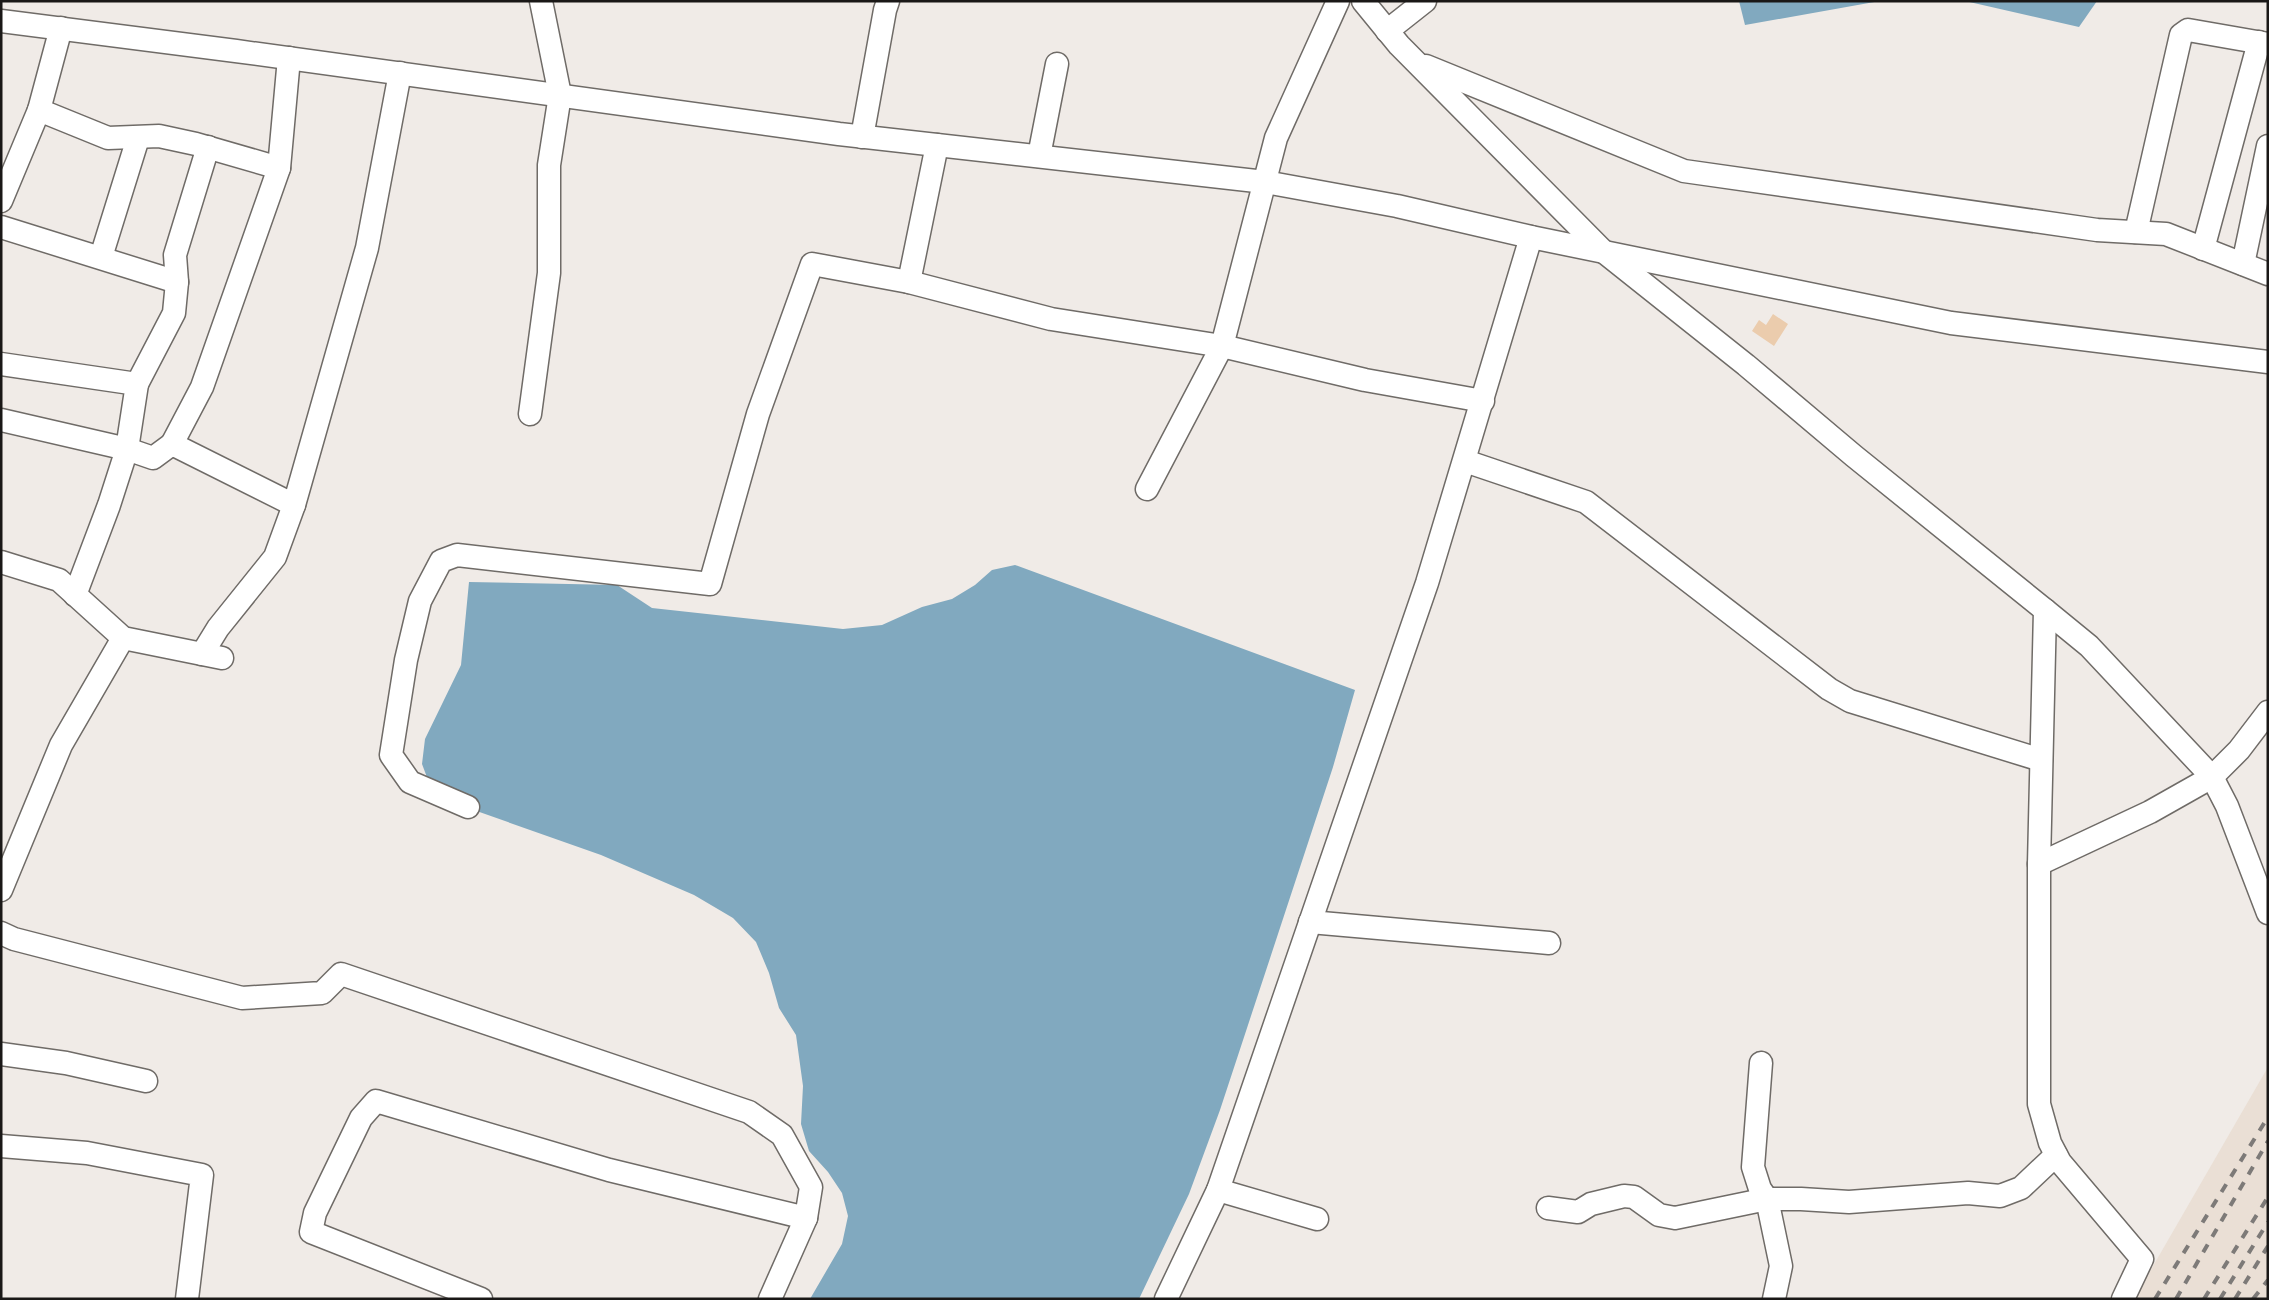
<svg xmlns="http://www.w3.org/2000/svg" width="2269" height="1300" viewBox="0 0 2269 1300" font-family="Raleway,sans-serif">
  <rect width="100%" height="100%" fill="#f0ebe7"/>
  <!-- built -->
  <polygon fill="#eadfd5" points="2268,1067 2268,1299 2134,1299"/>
  <!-- water -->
  <g fill="#81a9bf">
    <polygon points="1739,1 1880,1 1745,25"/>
    <polygon points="1965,1 2097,1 2079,27"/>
    <polygon points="1015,565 1355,690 1333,767 1220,1110 1189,1194 1139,1299 810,1299 842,1244 848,1216 842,1193 828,1172 809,1151 801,1124 803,1086 796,1035 779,1008 769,973 756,942 733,918 694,895 601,855 434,796 422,764 425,739 461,665 469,582 617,585 652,608 843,629 882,625 922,607 952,599 975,585 992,570"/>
  </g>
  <!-- building -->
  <polygon fill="#ebccad" points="1773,314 1788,324 1774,346 1752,331 1759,320 1766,325"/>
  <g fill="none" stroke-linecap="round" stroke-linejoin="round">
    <defs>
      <g id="minor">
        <polyline points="1363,1 1399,45 1604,252 1746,365 1854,456 2045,610 2039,864 2039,1104 2050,1143 2060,1162 2142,1259 2123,1299"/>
        <polyline points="1,21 236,51 839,134 1265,182 1397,206 1531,237 1951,323 2268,362"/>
        <polyline points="1387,31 1425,1"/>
        <polyline points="1426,66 1684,171 2097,230 2166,234 2268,274"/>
        <polyline points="39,110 108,138 159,136 196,144 279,168"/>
        <polyline points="862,137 885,10 888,1"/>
        <polyline points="1039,156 1057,64"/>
        <polyline points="1,201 39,110 61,28"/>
        <polyline points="1,227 177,282"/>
        <polyline points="2136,232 2181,35 2188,30 2268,44"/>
        <polyline points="2203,249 2259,42"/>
        <polyline points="101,257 138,138"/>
        <polyline points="2243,264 2268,146"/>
        <polyline points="909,282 937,145"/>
        <polyline points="1,364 137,384 127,449 1,420"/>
        <polyline points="137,384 174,313 177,282 175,255 208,147"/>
        <polyline points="530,414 549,273 549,165 560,95 541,1"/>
        <polyline points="172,444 202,387 279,168 289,58"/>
        <polyline points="1465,461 1586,502 1829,689 1850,701 2041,760"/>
        <polyline points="1147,489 1222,346 1276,138 1338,1"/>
        <polyline points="1,562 59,580 123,638 222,658"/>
        <polyline points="75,595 109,505 127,449 153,458 172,444 294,505"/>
        <polyline points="2045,610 2089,646 2212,777 2227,806 2268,913"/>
        <polyline points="202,654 218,628 275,557 294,505 367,248 400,73"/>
        <polyline points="468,807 410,782 391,755 406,660 420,601 441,561 457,555 710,584 758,414 812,264 909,282 1051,319 1222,346 1365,380 1483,401"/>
        <polyline points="2039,864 2150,812 2212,777 2239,750 2268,712"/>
        <polyline points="1,890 61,745 123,638"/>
        <polyline points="1310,922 1549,943"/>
        <polyline points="1,933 14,939 242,998 322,993 341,974 749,1112 782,1135 811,1187 806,1218 770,1299"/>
        <polyline points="1,1054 66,1063 146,1081"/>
        <polyline points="1761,1063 1753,1167 1760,1189 1767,1199 1781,1266 1774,1299"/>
        <polyline points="1,1146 87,1153 202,1175 187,1299"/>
        <polyline points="1218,1190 1317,1219"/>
        <polyline points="1548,1208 1578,1212 1591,1204 1624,1196 1634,1197 1659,1215 1675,1218 1767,1199 1801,1199 1849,1202 1968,1193 2000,1196 2021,1188 2056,1155"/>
        <polyline points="481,1299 311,1232 315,1213 361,1118 376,1101 609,1170 806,1218"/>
        <polyline points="1166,1299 1218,1190 1261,1065 1427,583 1531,237"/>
      </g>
    </defs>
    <!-- minor casing -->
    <use href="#minor" stroke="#6f6b67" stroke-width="25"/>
    <!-- minor -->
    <use href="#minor" stroke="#fff" stroke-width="22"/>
    <!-- rail -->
    <g stroke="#7d7a78" stroke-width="4" stroke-dasharray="9 9" stroke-linecap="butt">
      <polyline points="2155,1299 2268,1117"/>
      <polyline points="2176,1299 2268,1141"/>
      <polyline points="2204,1299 2268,1197"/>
      <polyline points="2220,1299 2268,1222"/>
      <polyline points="2235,1299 2268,1246"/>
      <polyline points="2253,1299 2268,1280"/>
    </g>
  </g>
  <!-- border -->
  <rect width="2269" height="1300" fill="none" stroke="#1a1817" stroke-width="5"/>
</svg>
